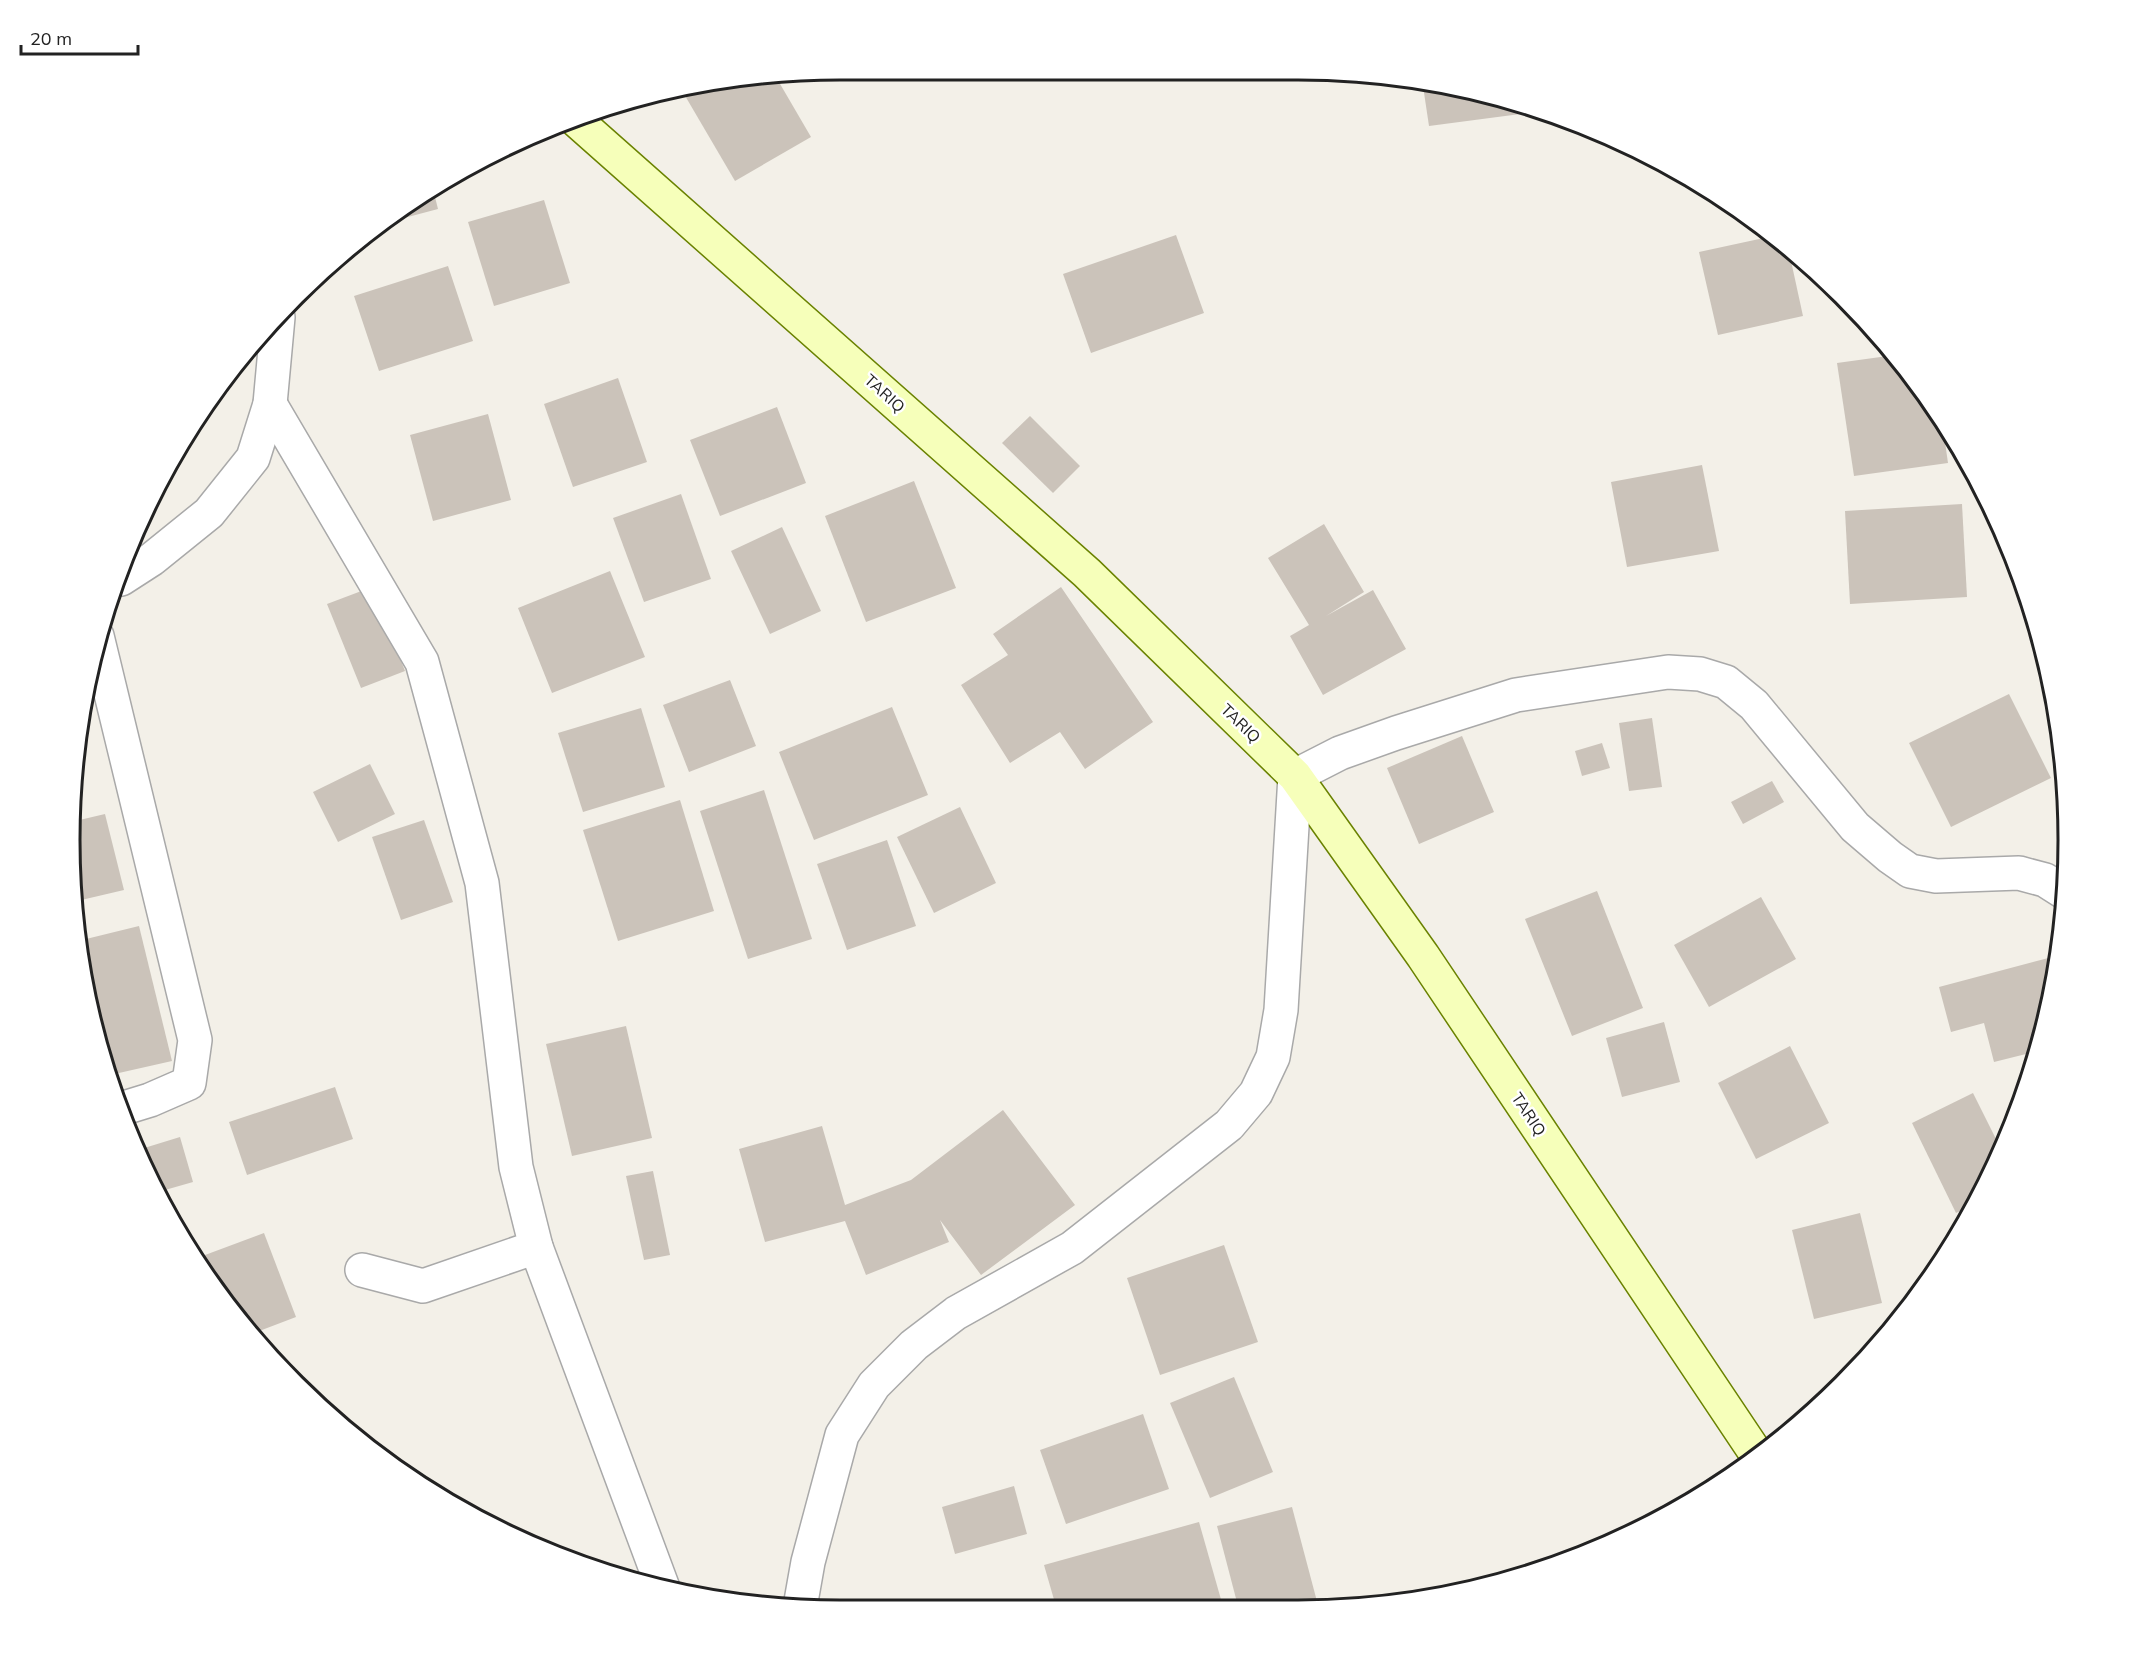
<svg xmlns="http://www.w3.org/2000/svg" width="2138" height="1680" viewBox="0 0 2138 1680" font-family="Mulish,sans-serif">
  <rect width="100%" height="100%" fill="#f3f0e8"/>
  <!-- building -->
  <g fill="#cbc3ba">
    <polygon points="776,77 811,137 735,181 684,94 695,88"/>
    <polygon points="1423,86 1535,108 1535,112 1429,126"/>
    <polygon points="433,189 438,209 389,222"/>
    <polygon points="544,200 570,283 494,306 468,222"/>
    <polygon points="1176,235 1204,313 1091,353 1063,274"/>
    <polygon points="1773,236 1788,247 1803,316 1718,335 1699,252"/>
    <polygon points="448,266 473,341 379,371 354,296"/>
    <polygon points="1895,355 1942,421 1948,463 1854,476 1837,363"/>
    <polygon points="618,378 647,462 573,487 544,404"/>
    <polygon points="777,407 806,483 720,516 690,440"/>
    <polygon points="488,414 511,500 433,521 410,435"/>
    <polygon points="1030,416 1080,466 1053,493 1002,443"/>
    <polygon points="1702,465 1719,551 1627,567 1611,482"/>
    <polygon points="914,481 956,588 866,622 825,516"/>
    <polygon points="681,494 711,579 644,602 613,518"/>
    <polygon points="1962,504 1967,597 1850,604 1845,511"/>
    <polygon points="1324,524 1364,592 1326,616 1373,590 1406,649 1323,695 1290,636 1309,625 1268,558"/>
    <polygon points="782,527 821,611 770,634 731,551"/>
    <polygon points="610,571 645,657 552,693 518,608"/>
    <polygon points="372,587 405,671 361,688 327,604"/>
    <polygon points="1061,587 1153,722 1085,769 1060,732 1010,763 961,685 1008,655 993,634"/>
    <polygon points="730,680 756,746 689,772 663,705"/>
    <polygon points="2009,694 2051,778 1951,827 1909,743"/>
    <polygon points="892,707 928,795 814,840 779,752"/>
    <polygon points="641,708 665,787 583,812 558,733"/>
    <polygon points="1652,718 1662,787 1629,791 1619,723"/>
    <polygon points="1462,736 1494,812 1419,844 1387,768"/>
    <polygon points="1602,743 1610,768 1582,776 1575,751"/>
    <polygon points="370,764 395,814 338,842 313,792"/>
    <polygon points="1772,781 1784,802 1743,824 1731,802"/>
    <polygon points="764,790 812,939 748,959 700,811"/>
    <polygon points="680,800 714,911 618,941 583,830"/>
    <polygon points="960,807 996,883 934,913 897,837"/>
    <polygon points="105,814 124,890 77,901 69,840 71,822"/>
    <polygon points="424,820 453,902 401,920 372,837"/>
    <polygon points="887,840 916,926 847,950 817,864"/>
    <polygon points="1597,891 1643,1008 1572,1036 1525,919"/>
    <polygon points="1761,897 1796,959 1709,1007 1674,945"/>
    <polygon points="139,926 172,1061 110,1075 95,1040 82,940"/>
    <polygon points="2056,956 2043,1039 2038,1051 1994,1062 1984,1023 1951,1032 1939,987"/>
    <polygon points="1664,1022 1680,1082 1622,1097 1606,1038"/>
    <polygon points="626,1026 652,1138 572,1156 546,1044"/>
    <polygon points="1790,1046 1829,1123 1756,1159 1718,1083"/>
    <polygon points="335,1087 353,1139 247,1175 229,1122"/>
    <polygon points="1973,1093 2001,1149 1990,1181 1975,1204 1956,1213 1912,1123"/>
    <polygon points="1003,1110 1075,1205 981,1275 940,1220 949,1242 866,1275 845,1221 765,1242 739,1149 822,1126 845,1205 911,1180"/>
    <polygon points="180,1137 193,1182 158,1192 141,1149"/>
    <polygon points="653,1171 670,1255 644,1260 626,1176"/>
    <polygon points="1860,1213 1882,1303 1814,1319 1792,1230"/>
    <polygon points="264,1233 296,1317 254,1333 197,1258"/>
    <polygon points="1224,1245 1258,1342 1160,1375 1127,1278"/>
    <polygon points="1234,1377 1273,1472 1210,1498 1170,1403"/>
    <polygon points="1143,1414 1169,1489 1066,1524 1040,1450"/>
    <polygon points="1014,1486 1027,1534 955,1554 942,1507"/>
    <polygon points="1292,1507 1319,1609 1239,1610 1217,1526"/>
    <polygon points="1199,1522 1224,1610 1057,1610 1044,1565"/>
  </g>
  <g fill="none" stroke-linecap="round" stroke-linejoin="round">
    <defs>
      <g id="minor">
        <polyline points="270,404 422,662 482,883 516,1167 536,1247 423,1286 362,1270"/>
        <polyline points="121,579 152,559 209,513 253,458 270,404 278,317"/>
        <polyline points="97,636 195,1040 189,1083 150,1100 124,1108"/>
        <polyline points="536,1247 663,1588"/>
        <polyline points="800,1607 808,1562 842,1435 874,1385 914,1345 956,1313 1072,1248 1229,1125 1256,1093 1273,1057 1281,1010 1295,776 1340,753 1396,733 1516,695 1668,672 1700,674 1726,682 1754,705 1855,827 1890,857 1910,871 1936,876 2019,873 2045,880 2067,894"/>
      </g>
      <polyline id="secondary" points="577,121 1087,573 1295,776 1423,956 1757,1455"/>
    </defs>
    <!-- minor casing -->
    <use href="#minor" stroke="#a9a9a9" stroke-width="36"/>
    <!-- secondary casing -->
    <use href="#secondary" stroke="#6a8200" stroke-width="36"/>
    <!-- minor -->
    <use href="#minor" stroke="#fff" stroke-width="33"/>
    <!-- secondary -->
    <use href="#secondary" stroke="#f6ffba" stroke-width="33"/>
  </g>
  <g text-anchor="middle" dominant-baseline="central" stroke-width="5" stroke-linejoin="round" paint-order="stroke">
    <!-- street labels -->
    <g font-size="16" fill="#222" stroke="#fff">
      <text transform="translate(885 393) rotate(42)">TARIQ</text>
      <text transform="translate(1241 723) rotate(44)">TARIQ</text>
      <text transform="translate(1529 1114) rotate(56)">TARIQ</text>
    </g>
  </g>
  <!-- crop -->
  <path d="M0 0H2138V1680H0ZM840 80H1298A760 760 0 0 1 2058 840V840A760 760 0 0 1 1298 1600H840A760 760 0 0 1 80 840V840A760 760 0 0 1 840 80Z" fill="#fff" fill-rule="evenodd"/>
  <path fill="none" stroke="#222" stroke-width="3" d="M840 80H1298A760 760 0 0 1 2058 840V840A760 760 0 0 1 1298 1600H840A760 760 0 0 1 80 840V840A760 760 0 0 1 840 80Z"/>
  <!-- scale -->
  <path d="M21 45v9h117v-9" fill="none" stroke="#222222" stroke-width="3"/>
  <text x="30" y="45" font-size="18" fill="#222222" stroke="#ffffff" stroke-width="4.5" paint-order="stroke">20 m</text>
</svg>
